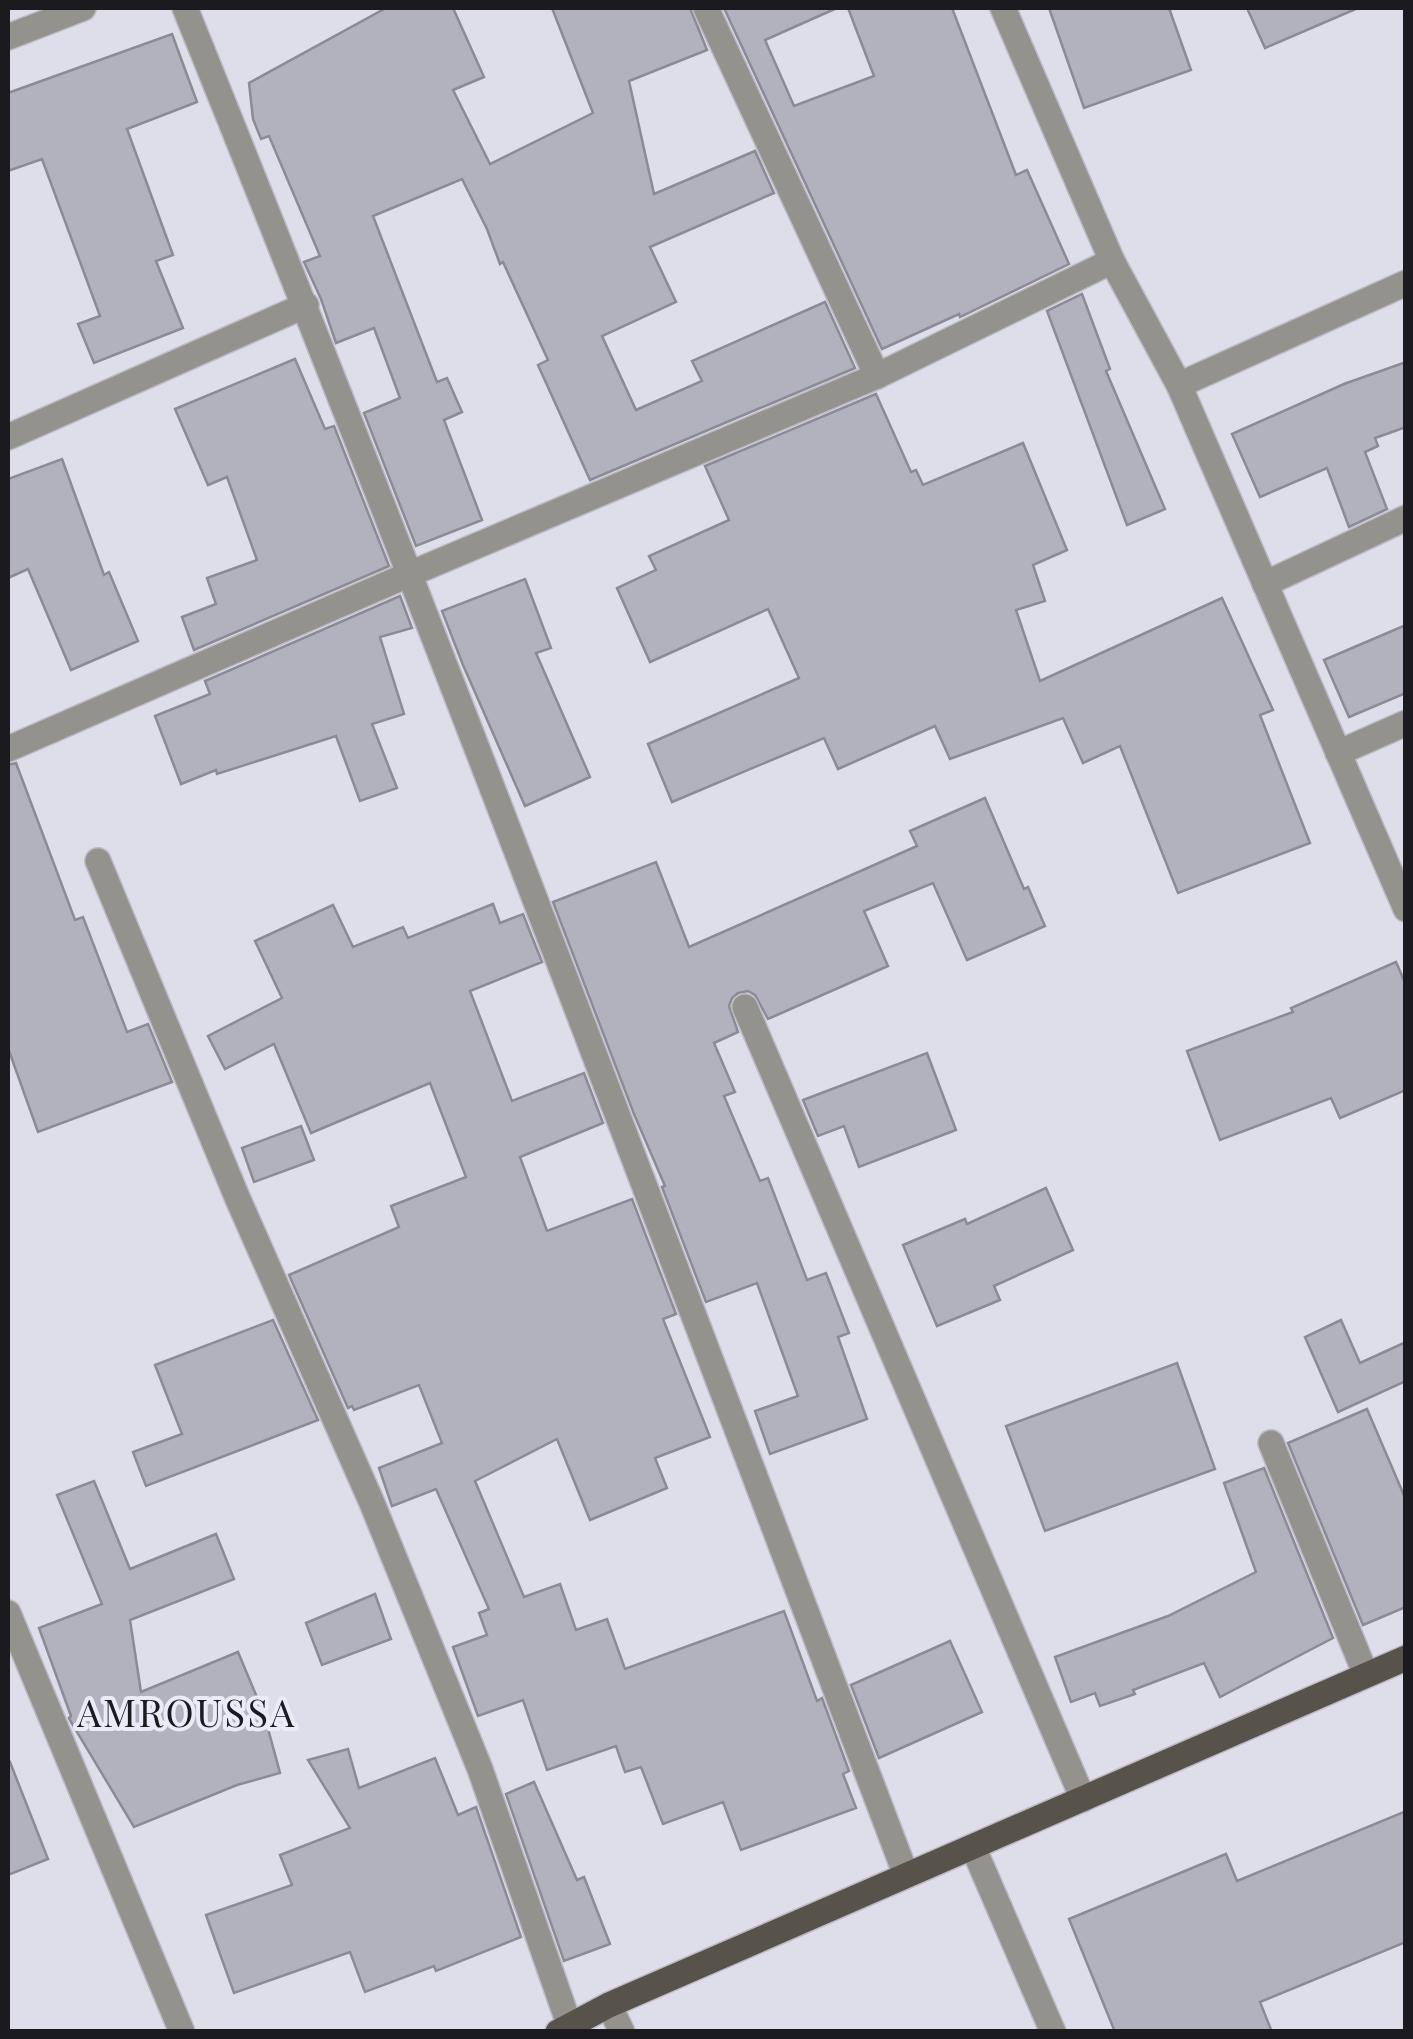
<svg xmlns="http://www.w3.org/2000/svg" width="1413" height="2039" viewBox="0 0 1413 2039" font-family="'Playfair Display',serif">
  <rect width="100%" height="100%" fill="#deddea"/>
  <!-- building -->
  <g fill="#b2b2be" stroke="#8b8a95" stroke-width="2.5">
    <polygon points="386,8 453,8 484,77 453,90 490,164 593,113 552,8 690,8 707,50 629,81 654,194 755,151 774,193 650,247 676,302 602,336 636,410 702,381 692,361 825,302 855,368 590,480 538,365 548,360 503,262 500,264 487,229 462,179 373,216 437,382 447,378 462,412 444,420 482,520 416,546 364,413 400,398 374,328 336,343 321,299 304,262 320,256 269,136 261,139 253,119 249,83"/>
    <polygon points="724,8 837,8 765,40 794,106 874,76 848,8 952,8 1016,175 1027,170 1069,264 960,317 959,314 882,349"/>
    <polygon points="1049,8 1169,8 1191,70 1084,108"/>
    <polygon points="1247,8 1358,8 1265,48"/>
    <polygon points="172,34 197,102 127,129 173,255 156,261 183,328 94,363 78,324 100,316 42,159 8,171 8,93"/>
    <polygon points="1082,294 1110,369 1106,371 1165,509 1127,525 1047,311"/>
    <polygon points="295,359 325,429 334,426 389,566 194,650 182,617 216,604 207,578 257,560 227,477 208,485 175,409"/>
    <polygon points="1406,362 1406,427 1375,438 1378,446 1365,452 1387,509 1349,527 1327,468 1260,497 1232,434 1344,384"/>
    <polygon points="876,394 911,472 916,470 923,485 1023,443 1067,550 1033,565 1045,601 1016,610 1040,681 1222,598 1273,710 1260,715 1310,843 1178,893 1120,746 1083,763 1063,718 950,759 935,726 838,769 824,738 672,802 648,744 799,678 768,609 650,662 617,588 656,570 649,556 729,520 705,466"/>
    <polygon points="62,459 104,575 109,572 138,641 71,670 28,569 8,578 8,479"/>
    <polygon points="525,579 551,648 536,653 590,777 525,806 463,665 442,611"/>
    <polygon points="400,596 412,628 380,637 404,714 372,724 397,788 360,801 336,736 217,774 216,770 181,784 155,716 210,694 205,681"/>
    <polygon points="1406,625 1406,693 1349,717 1324,660"/>
    <polygon points="16,763 75,920 83,917 127,1032 148,1024 172,1082 38,1132 8,1048 8,765"/>
    <polygon points="985,798 1024,889 1028,887 1045,926 967,960 933,883 864,911 888,966 768,1019 755,995 748,991 738,993 732,998 729,1006 738,1032 714,1043 735,1092 724,1096 760,1181 768,1178 807,1280 826,1273 849,1333 838,1337 867,1419 770,1454 755,1411 798,1396 757,1283 706,1302 662,1187 665,1186 634,1114 553,902 656,862 689,947 917,846 910,831"/>
    <polygon points="493,904 500,923 523,914 542,962 470,991 512,1101 584,1073 603,1123 520,1157 547,1231 632,1199 676,1314 663,1319 710,1437 655,1458 667,1488 590,1520 557,1439 475,1481 524,1597 560,1584 576,1630 607,1619 625,1669 784,1611 817,1701 822,1698 849,1771 843,1774 856,1808 741,1850 723,1802 663,1824 641,1767 625,1772 616,1746 547,1770 523,1700 478,1716 453,1647 487,1635 479,1613 489,1609 436,1489 392,1506 379,1468 442,1443 419,1385 354,1410 352,1406 348,1408 289,1275 399,1227 391,1206 466,1177 430,1083 311,1133 274,1044 225,1069 208,1036 282,998 255,941 333,905 353,947 403,927 408,938"/>
    <polygon points="1396,962 1406,985 1406,1090 1340,1118 1331,1098 1220,1140 1187,1051 1293,1012 1291,1008"/>
    <polygon points="927,1053 956,1130 859,1167 844,1126 818,1136 803,1100"/>
    <polygon points="301,1126 314,1160 254,1182 242,1148"/>
    <polygon points="1046,1188 1073,1250 994,1286 1000,1300 937,1326 903,1245 965,1219 967,1224"/>
    <polygon points="273,1320 318,1420 146,1486 133,1452 182,1434 155,1365"/>
    <polygon points="1341,1320 1360,1363 1406,1342 1406,1381 1338,1412 1305,1337"/>
    <polygon points="1177,1363 1215,1469 1045,1531 1006,1426"/>
    <polygon points="1367,1409 1406,1500 1406,1607 1363,1625 1288,1443"/>
    <polygon points="1264,1468 1333,1638 1220,1697 1204,1663 1133,1690 1135,1694 1100,1706 1095,1693 1071,1702 1055,1657 1168,1616 1256,1572 1224,1483"/>
    <polygon points="94,1481 130,1569 216,1534 234,1579 130,1620 141,1692 238,1652 264,1714 280,1773 237,1785 134,1827 71,1722 69,1718 71,1716 39,1628 102,1604 57,1495"/>
    <polygon points="375,1594 391,1639 322,1665 306,1623"/>
    <polygon points="950,1641 982,1712 879,1758 851,1685"/>
    <polygon points="348,1749 359,1788 435,1758 458,1815 476,1807 521,1937 436,1971 434,1966 365,1992 350,1952 234,1993 206,1915 292,1885 280,1855 350,1828 308,1760"/>
    <polygon points="10,1762 48,1859 8,1875 8,1763"/>
    <polygon points="534,1782 577,1880 584,1877 610,1944 564,1961 506,1794"/>
    <polygon points="1406,1811 1406,1942 1260,2002 1272,2032 1115,2032 1069,1919 1226,1854 1237,1881"/>
  </g>
  <g fill="none" stroke-linecap="round" stroke-linejoin="round">
    <defs>
      <g id="minor">
        <path d="M 185,8 C 435,626 669,1251 906,1875"/>
        <polyline points="706,8 877,376"/>
        <polyline points="1003,8 1112,261 1179,385 1406,909"/>
        <polyline points="8,37 83,8"/>
        <polyline points="1179,385 1406,283"/>
        <polyline points="8,437 306,305"/>
        <polyline points="1265,584 1406,518"/>
        <polyline points="8,749 410,574 877,376 1112,261"/>
        <polyline points="1338,753 1406,723"/>
        <polyline points="98,861 237,1197 372,1503 480,1769 570,2027"/>
        <polyline points="745,1007 1083,1799"/>
        <polyline points="1271,1443 1366,1675"/>
        <polyline points="8,1613 182,2032"/>
        <polyline points="973,1847 1053,2032"/>
        <polyline points="609,2005 622,2032"/>
      </g>
      <polyline id="major" points="558,2032 609,2005 1406,1658"/>
    </defs>
    <!-- minor casing -->
    <use href="#minor" stroke="#bbbac5" stroke-width="28"/>
    <!-- major casing -->
    <use href="#major" stroke="#bbbac5" stroke-width="28"/>
    <!-- minor -->
    <use href="#minor" stroke="#94928d" stroke-width="25"/>
    <!-- major -->
    <use href="#major" stroke="#57534b" stroke-width="25"/>
  </g>
  <g text-anchor="middle" dominant-baseline="central" stroke-width="8" stroke-linejoin="round" paint-order="stroke">
    <!-- quarter labels -->
    <g font-size="38" letter-spacing="2.5" fill="#1a1a1f" stroke="#ebebf7">
      <text x="187" y="1711">AMROUSSA</text>
    </g>
  </g>
  <!-- border -->
  <rect width="1413" height="2039" fill="none" stroke="#1a1a1f" stroke-width="20"/>
</svg>
